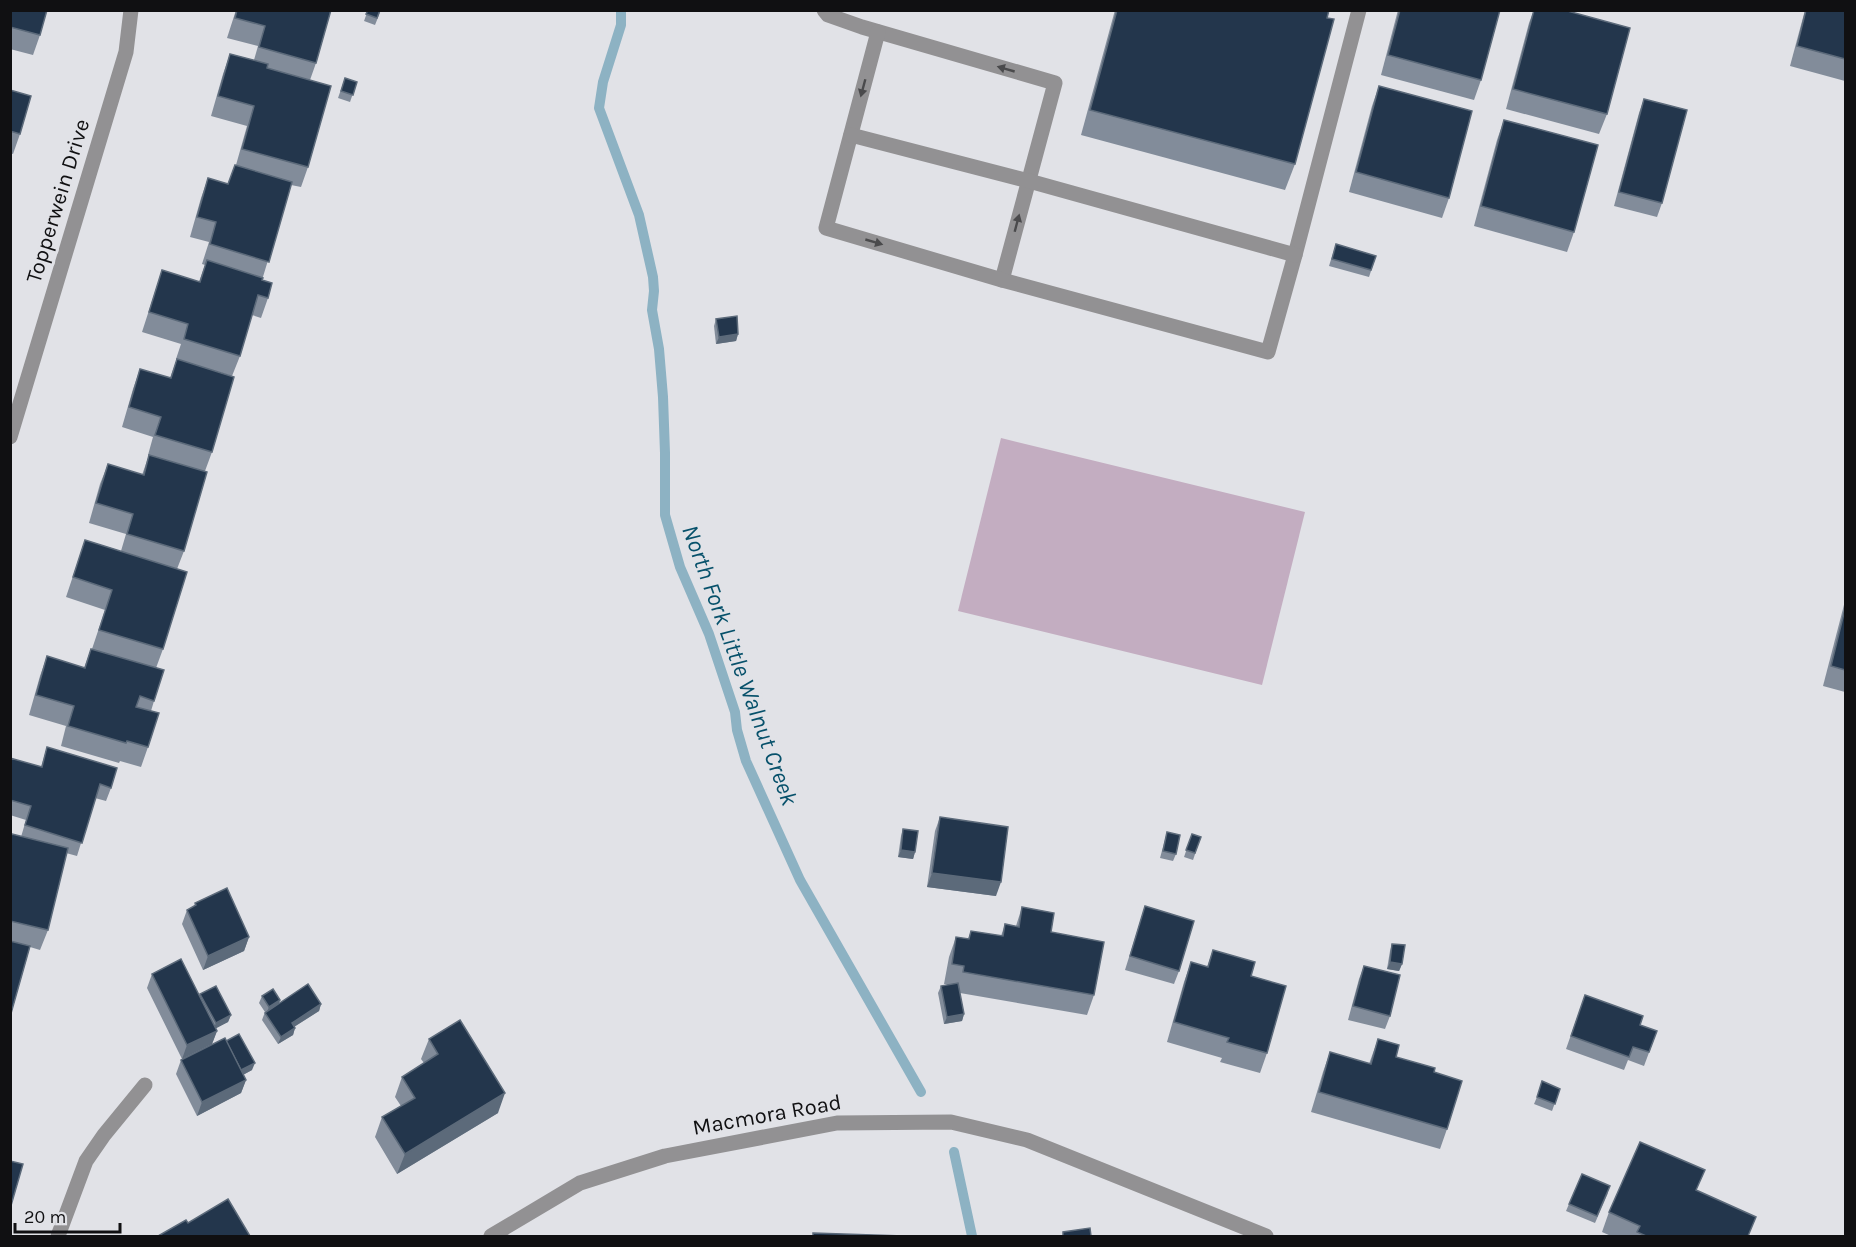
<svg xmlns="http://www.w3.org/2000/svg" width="1856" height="1247" viewBox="0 0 1856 1247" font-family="Karla,sans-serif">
  <rect width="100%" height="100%" fill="#e1e2e7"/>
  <!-- green -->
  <polygon fill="#c3adc1" points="1001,438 1305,512 1262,685 958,611"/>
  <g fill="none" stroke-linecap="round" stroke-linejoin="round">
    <!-- stream -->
    <g stroke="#8db2c3" stroke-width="10">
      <polyline points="621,10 621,25 603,82 599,108 639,215 653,277 654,291 652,310 659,349 663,397 665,453 665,515 680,567 709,634 735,712 737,730 746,761 800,880 921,1092"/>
      <polyline points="954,1152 972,1236"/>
    </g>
    <!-- minor -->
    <g stroke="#929193" stroke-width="15">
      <polyline points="824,10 828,15 862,27 1055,83 1002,280"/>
      <polyline points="878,32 826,228 1002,280 1268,352 1295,255 1359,10"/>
      <polyline points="851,135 1029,181 1295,255"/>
      <polyline points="10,437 126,52 131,10"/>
      <polyline points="58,1236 86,1161 104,1135 145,1085"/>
      <polyline points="491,1236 580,1183 665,1156 837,1123 951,1122 1027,1140 1266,1236"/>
    </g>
  </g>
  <!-- wall -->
  <g fill="#828c9a">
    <polygon points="10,10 40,35 33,55 10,49"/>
    <polygon points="236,10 331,10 316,63 310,80 308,167 301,187 291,185 262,280 268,298 261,318 252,315 240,356 232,376 176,359 181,344 142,332 162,270 199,282 205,265 202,264 209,242 190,237 201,198 208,178 228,184 235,165 236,165 247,126 211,116 223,74 230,54 254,60 258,46 227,38"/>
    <polygon points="368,10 381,10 375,25 364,21"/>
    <polygon points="1115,10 1329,10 1295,164 1285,190 1081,135"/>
    <polygon points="1398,10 1500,10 1481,80 1474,100 1381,75"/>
    <polygon points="1534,10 1564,10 1607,114 1599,134 1506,109 1529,23"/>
    <polygon points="1805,10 1845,10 1845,81 1790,66"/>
    <polygon points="345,78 357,82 350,102 338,98"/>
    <polygon points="1379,86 1449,198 1442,218 1349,192 1372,106"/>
    <polygon points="10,90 20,134 13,154 10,153"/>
    <polygon points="1644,99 1662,203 1657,217 1614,206 1639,113"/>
    <polygon points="1504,120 1574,232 1567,252 1474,226 1497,140"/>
    <polygon points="1336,244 1376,256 1369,277 1329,266"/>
    <polygon points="716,319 738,334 736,341 716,344 714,326"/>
    <polygon points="177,359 212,452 205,471 184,551 177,569 163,649 156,668 154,701 151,711 148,747 141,767 120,761 119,763 61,746 66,726 29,715 40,676 47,656 84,668 91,649 92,649 105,610 66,597 85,540 121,551 126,534 89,523 100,484 108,464 142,475 149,455 148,455 153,437 122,427 133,389 140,369 170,378"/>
    <polygon points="1845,601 1845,692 1823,686"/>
    <polygon points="47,747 111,788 106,801 95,798 77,856 66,853 48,930 40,950 30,947 10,1017 10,838 21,837 26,820 10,815 10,758 41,767"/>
    <polygon points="940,817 996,896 927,887 935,831"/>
    <polygon points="903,829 915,852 913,859 898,857 901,836"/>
    <polygon points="1167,832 1176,854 1173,861 1160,858"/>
    <polygon points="1192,834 1201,837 1193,860 1184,857"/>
    <polygon points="195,903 249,937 244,951 203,970 182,924 187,910 194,907"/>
    <polygon points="1145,906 1179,971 1174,984 1125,970"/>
    <polygon points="1022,907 1051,932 1094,995 1087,1015 960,993 964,1014 962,1021 944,1024 938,993 941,986 948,984 944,984 949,957 956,937 968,939 971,931 1001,936 1005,924 1016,926"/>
    <polygon points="1392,944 1402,964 1399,971 1387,969 1390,951"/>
    <polygon points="1213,950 1251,976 1267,1053 1260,1073 1220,1062 1222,1058 1167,1042 1184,982 1191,962 1207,967"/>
    <polygon points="1364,966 1390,1016 1385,1029 1348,1020 1359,979"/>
    <polygon points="152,974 200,996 200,994 231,1015 228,1022 215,1028 217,1031 212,1044 182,1059 147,988"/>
    <polygon points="1585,995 1640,1025 1657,1031 1644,1066 1628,1060 1624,1070 1566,1049"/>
    <polygon points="262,996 280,1000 279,1003 321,1004 319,1011 294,1027 295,1028 293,1035 278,1044 262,1020 265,1012 259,1003"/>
    <polygon points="429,1039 498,1113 397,1174 375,1137 382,1117 401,1106 395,1097 402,1077 424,1063 421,1059"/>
    <polygon points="1378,1039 1396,1057 1434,1072 1447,1129 1440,1149 1311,1112 1323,1072 1330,1052 1369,1064"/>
    <polygon points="226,1041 252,1070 243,1075 246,1080 241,1093 197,1116 176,1074 181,1060"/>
    <polygon points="1560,1089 1552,1111 1534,1104 1537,1097"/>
    <polygon points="1697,1190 1749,1236 1611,1236 1602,1232 1609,1212"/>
    <polygon points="1608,1193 1595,1223 1566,1211 1569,1204"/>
  </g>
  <!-- shaded-wall -->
  <g fill="#5c6a7a">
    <polygon points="738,334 736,341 716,344 719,337"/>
    <polygon points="901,850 915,852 913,859 898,857"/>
    <polygon points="932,873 1001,882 996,896 927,887"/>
    <polygon points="249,937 244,951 203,970 208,956"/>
    <polygon points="1390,962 1402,964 1399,971 1387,969"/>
    <polygon points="280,1000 278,1007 266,1014 269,1007"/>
    <polygon points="321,1004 319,1011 289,1030 292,1023"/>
    <polygon points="964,1014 962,1021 944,1024 947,1017"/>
    <polygon points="231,1015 228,1022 213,1030 216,1023"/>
    <polygon points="295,1028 293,1035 278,1044 281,1037"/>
    <polygon points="217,1031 212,1044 182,1059 187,1045"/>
    <polygon points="255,1063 252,1070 237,1078 240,1071"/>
    <polygon points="246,1080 241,1093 197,1116 202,1102"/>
    <polygon points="505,1093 498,1113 397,1174 405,1154"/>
  </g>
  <!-- building -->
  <g fill="#23364c" stroke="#5c6a7a" stroke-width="1.5">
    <polygon points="10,10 47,10 40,35 10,27"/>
    <polygon points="237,10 331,10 316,63 259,47 265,26 235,18"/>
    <polygon points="368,10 380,10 377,18 366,14"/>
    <polygon points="1117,10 1329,10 1327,18 1334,19 1295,164 1090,110"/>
    <polygon points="1400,10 1500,10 1481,80 1388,55"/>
    <polygon points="1534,10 1564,10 1630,28 1607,114 1513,89"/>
    <polygon points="1806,10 1845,10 1845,59 1797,46"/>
    <polygon points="230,54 268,64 267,68 331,86 308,167 242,149 254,106 218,96"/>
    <polygon points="345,78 357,82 353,95 341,91"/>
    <polygon points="1379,86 1472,111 1449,198 1356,172"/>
    <polygon points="10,90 31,96 20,134 10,131"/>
    <polygon points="1644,99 1687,110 1662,203 1619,192"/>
    <polygon points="1504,120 1598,145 1574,232 1481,206"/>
    <polygon points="235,165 292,182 269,262 210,244 216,222 197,217 208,178 228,184"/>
    <polygon points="1336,244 1376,256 1371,270 1332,259"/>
    <polygon points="207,260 263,278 262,280 272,283 268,298 258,295 240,356 184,339 188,324 149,312 162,270 200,282"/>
    <polygon points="737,316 738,334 719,337 716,319"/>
    <polygon points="177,359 234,377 212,452 155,435 161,417 129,407 140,369 171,378"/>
    <polygon points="149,455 207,472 184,551 127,534 133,514 96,503 108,464 144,475"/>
    <polygon points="85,540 187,572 163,649 99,630 112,590 73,577"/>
    <polygon points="1845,609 1845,670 1831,666"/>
    <polygon points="91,649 164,670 154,701 140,696 136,707 159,713 148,747 127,741 126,743 68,726 74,706 36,695 47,656 85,668"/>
    <polygon points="47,747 117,768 111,788 100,784 82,843 25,825 31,806 10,800 10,758 42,767"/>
    <polygon points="940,817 1008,827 1001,882 932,873"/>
    <polygon points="903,829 918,831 915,852 901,850"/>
    <polygon points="1167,832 1180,835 1176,854 1163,851"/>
    <polygon points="12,834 68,848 48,930 10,921 10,839"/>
    <polygon points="1192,834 1201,837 1195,853 1186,850"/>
    <polygon points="227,888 249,937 208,956 187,910 196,905 195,903"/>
    <polygon points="1145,906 1194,921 1179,971 1130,956"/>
    <polygon points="1022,907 1054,913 1051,932 1104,942 1094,995 963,972 964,966 952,964 956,937 969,939 971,931 1003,936 1005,924 1019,927"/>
    <polygon points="10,941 30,946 10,1017"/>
    <polygon points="1392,944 1405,945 1402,964 1390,962"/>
    <polygon points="1213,950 1255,962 1251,976 1286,986 1267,1053 1227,1042 1229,1038 1174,1022 1191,962 1208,967"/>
    <polygon points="181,959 217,1031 187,1045 152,974"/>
    <polygon points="1364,966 1400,975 1390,1016 1353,1006"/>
    <polygon points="958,983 964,1014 947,1017 941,986"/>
    <polygon points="308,984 321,1004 292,1023 295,1028 281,1037 265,1013"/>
    <polygon points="216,986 231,1015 216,1023 200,994"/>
    <polygon points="273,989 280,1000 269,1007 262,996"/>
    <polygon points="1585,995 1643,1016 1640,1025 1657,1031 1649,1052 1633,1047 1629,1057 1571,1036"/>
    <polygon points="460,1020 505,1093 405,1154 382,1117 415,1098 402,1077 438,1054 429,1039"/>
    <polygon points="239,1034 255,1063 241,1070 226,1041"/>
    <polygon points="225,1038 246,1080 202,1102 181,1060"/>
    <polygon points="1378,1039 1399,1045 1396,1057 1435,1068 1434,1072 1462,1081 1447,1129 1319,1092 1330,1052 1371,1064"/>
    <polygon points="1542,1081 1560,1089 1555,1104 1537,1097"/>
    <polygon points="1640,1142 1705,1170 1696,1190 1756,1217 1748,1236 1646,1236 1637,1232 1640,1226 1609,1212"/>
    <polygon points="10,1161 23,1164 10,1209"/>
    <polygon points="1582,1174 1610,1186 1597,1216 1569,1204"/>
    <polygon points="228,1199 250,1236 158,1236 186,1220 188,1223"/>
    <polygon points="1090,1228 1091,1236 1063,1236 1063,1232"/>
    <polygon points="813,1233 904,1236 813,1236"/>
  </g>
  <!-- one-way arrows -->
  <defs><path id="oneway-solid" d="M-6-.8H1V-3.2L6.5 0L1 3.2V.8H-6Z" transform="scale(1.5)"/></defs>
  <g fill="#4a4a4c">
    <use href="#oneway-solid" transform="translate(1006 69) rotate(-164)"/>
    <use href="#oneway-solid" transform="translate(863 88) rotate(105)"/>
    <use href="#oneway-solid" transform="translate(1017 223) rotate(-75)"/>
    <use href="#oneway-solid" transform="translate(874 242) rotate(16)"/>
  </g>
  <g text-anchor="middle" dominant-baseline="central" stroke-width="6" stroke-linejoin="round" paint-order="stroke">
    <!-- street labels -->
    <g font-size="22" fill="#101012" stroke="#e1e2e7">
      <text transform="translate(58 201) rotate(-73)">Topperwein Drive</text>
      <text transform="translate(767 1115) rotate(-10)">Macmora Road</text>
    </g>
    <!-- water labels -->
    <g font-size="24" font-style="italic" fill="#07516b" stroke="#e1e2e7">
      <text transform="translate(740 665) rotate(70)">North Fork Little Walnut Creek</text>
    </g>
  </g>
  <!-- border -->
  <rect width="1856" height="1247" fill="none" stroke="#101012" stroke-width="24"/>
  <!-- scale -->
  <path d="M15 1223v9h105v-9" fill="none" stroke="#101012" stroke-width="3"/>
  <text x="24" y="1223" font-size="18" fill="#101012" stroke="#e1e2e7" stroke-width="4.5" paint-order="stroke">20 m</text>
</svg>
